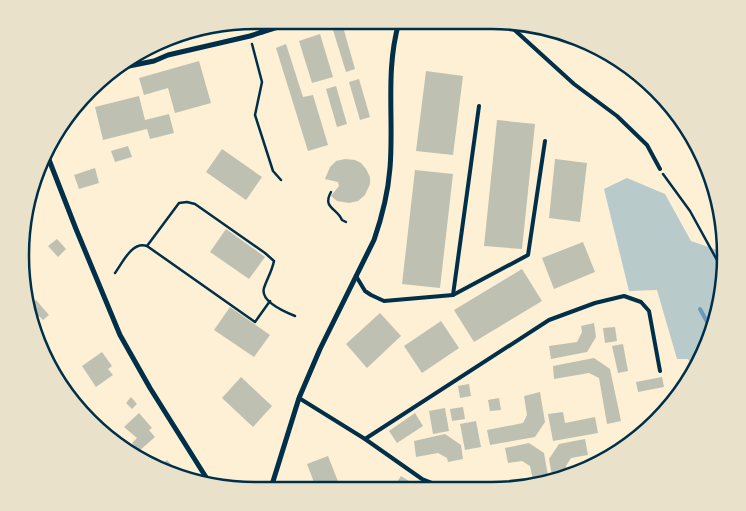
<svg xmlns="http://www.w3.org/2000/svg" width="746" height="511" viewBox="0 0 746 511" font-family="Figtree,sans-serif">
  <rect width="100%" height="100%" fill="#fdf0d5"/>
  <!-- green -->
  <polygon fill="#b9caca" points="627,178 665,194 691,241 720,251 724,263 708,346 693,368 688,359 677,359 657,290 629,291 604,189"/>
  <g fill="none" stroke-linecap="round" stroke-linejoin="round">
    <!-- stream -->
    <polyline stroke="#669bbc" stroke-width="4" points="700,309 711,329"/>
  </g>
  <!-- building -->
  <g fill="#bec0b2">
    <polygon points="343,27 355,69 346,72 333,30"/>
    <polygon points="320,34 333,77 312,83 299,41"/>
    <polygon points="286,44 303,97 313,95 328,145 308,151 276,48"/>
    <polygon points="199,61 211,103 175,113 168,88 144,95 139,78"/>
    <polygon points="426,71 463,76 453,155 416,151"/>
    <polygon points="359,79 370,117 360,120 349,82"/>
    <polygon points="336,86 347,124 337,127 326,89"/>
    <polygon points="139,96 145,120 169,114 174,133 150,139 147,129 103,140 95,107"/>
    <polygon points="497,120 535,124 522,249 484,246"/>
    <polygon points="128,146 132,157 115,162 111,151"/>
    <polygon points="222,149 262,177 246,200 206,172"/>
    <polygon points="345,159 355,160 361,163 366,169 370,177 370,184 365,195 358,201 349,203 337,201 331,196 339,186 338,182 325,179 330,167 336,161"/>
    <polygon points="555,159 587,163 580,222 549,218"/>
    <polygon points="95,168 99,183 79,189 74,175"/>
    <polygon points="415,170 453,174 440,288 402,284"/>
    <polygon points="226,229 265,257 249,279 210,252"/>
    <polygon points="57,239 66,249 58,257 48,246"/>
    <polygon points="583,242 595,272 554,289 542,258"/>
    <polygon points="522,269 542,301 474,342 454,310"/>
    <polygon points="36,300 49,315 43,320 39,316 32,322 27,308"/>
    <polygon points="230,307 270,335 254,357 214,330"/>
    <polygon points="380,313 401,336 367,368 346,344"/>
    <polygon points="441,321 459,348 422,373 404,346"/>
    <polygon points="594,323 596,337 587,352 551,359 549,346 577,342 582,332 581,326"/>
    <polygon points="615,327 617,341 605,343 603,328"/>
    <polygon points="623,344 628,371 618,373 612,346"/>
    <polygon points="102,352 112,366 108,369 113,375 96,387 82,366"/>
    <polygon points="594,358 610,369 621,421 607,424 599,378 589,373 554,379 553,366"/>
    <polygon points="241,377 272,406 253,427 222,398"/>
    <polygon points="662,377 664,387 638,392 636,382"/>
    <polygon points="469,384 471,396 460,398 458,386"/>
    <polygon points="540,392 545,422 535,437 490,445 487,430 523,423 527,415 524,396"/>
    <polygon points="131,397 137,404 132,409 126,403"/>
    <polygon points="499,398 501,410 490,411 488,400"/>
    <polygon points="463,407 465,419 452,421 450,409"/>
    <polygon points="445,408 449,431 433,434 429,411"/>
    <polygon points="563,412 565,423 595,417 598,433 553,441 548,414"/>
    <polygon points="139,413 152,428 149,430 155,437 139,451 132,443 137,438 124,427"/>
    <polygon points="415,413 423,426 397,443 389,431"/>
    <polygon points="476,421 481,447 465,450 460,424"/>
    <polygon points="445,434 461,445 463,459 448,462 447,458 438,453 416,457 414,441"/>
    <polygon points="585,439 588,455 571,458 566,466 568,476 553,481 549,459 559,444"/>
    <polygon points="529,443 544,453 548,476 533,480 530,466 522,461 508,463 505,448"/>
    <polygon points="328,456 341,489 317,490 307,464"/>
    <polygon points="167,460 177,471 173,475 165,473 158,468"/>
    <polygon points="401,476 412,483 408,489 401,489 395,485"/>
  </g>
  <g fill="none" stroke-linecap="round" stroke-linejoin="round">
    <!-- path -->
    <g stroke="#003049" stroke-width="2.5">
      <polyline points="252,44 262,82 255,115 273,171 281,180"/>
      <polyline points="663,174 690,211 723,271"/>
      <path d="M 331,192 C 322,208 337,208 342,220 L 346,222"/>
      <polyline points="147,246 255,322 270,301"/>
      <path d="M 115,273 C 123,262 132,241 147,246 L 179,203 L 187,202 L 195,204 L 265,253 L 274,261 C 272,271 267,279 264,288 C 260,301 285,312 295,316"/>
    </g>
    <!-- service -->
    <g stroke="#003049" stroke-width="4">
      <polyline points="508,24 574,84 617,116 647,145 660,169"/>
      <polyline points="356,276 365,291 371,295 384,301 453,295 479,106"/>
      <polyline points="453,295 528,255 545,141"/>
      <polyline points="299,398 365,439 422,479 445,488"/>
      <polyline points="365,439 549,320 595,303 624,296 641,302 649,311 660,371"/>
    </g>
    <!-- minor -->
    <g stroke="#003049" stroke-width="5">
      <polyline points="258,20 262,32"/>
      <polyline points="114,69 154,61 168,55 250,36 297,21"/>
      <polyline points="46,152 76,229 120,335 150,388 209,482"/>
      <path d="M 270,491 L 299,398 L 320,349 L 374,240 C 382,217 388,193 390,168 C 394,119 385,71 399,22"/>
    </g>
  </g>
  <!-- crop -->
  <path d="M0 0H746V511H0ZM255 29H491A226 226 0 0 1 717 255V256A226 226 0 0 1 491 482H255A226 226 0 0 1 29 256V255A226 226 0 0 1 255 29Z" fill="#e9e1ca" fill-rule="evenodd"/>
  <path fill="none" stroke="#003049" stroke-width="2.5" d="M255 29H491A226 226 0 0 1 717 255V256A226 226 0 0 1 491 482H255A226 226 0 0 1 29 256V255A226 226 0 0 1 255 29Z"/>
</svg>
